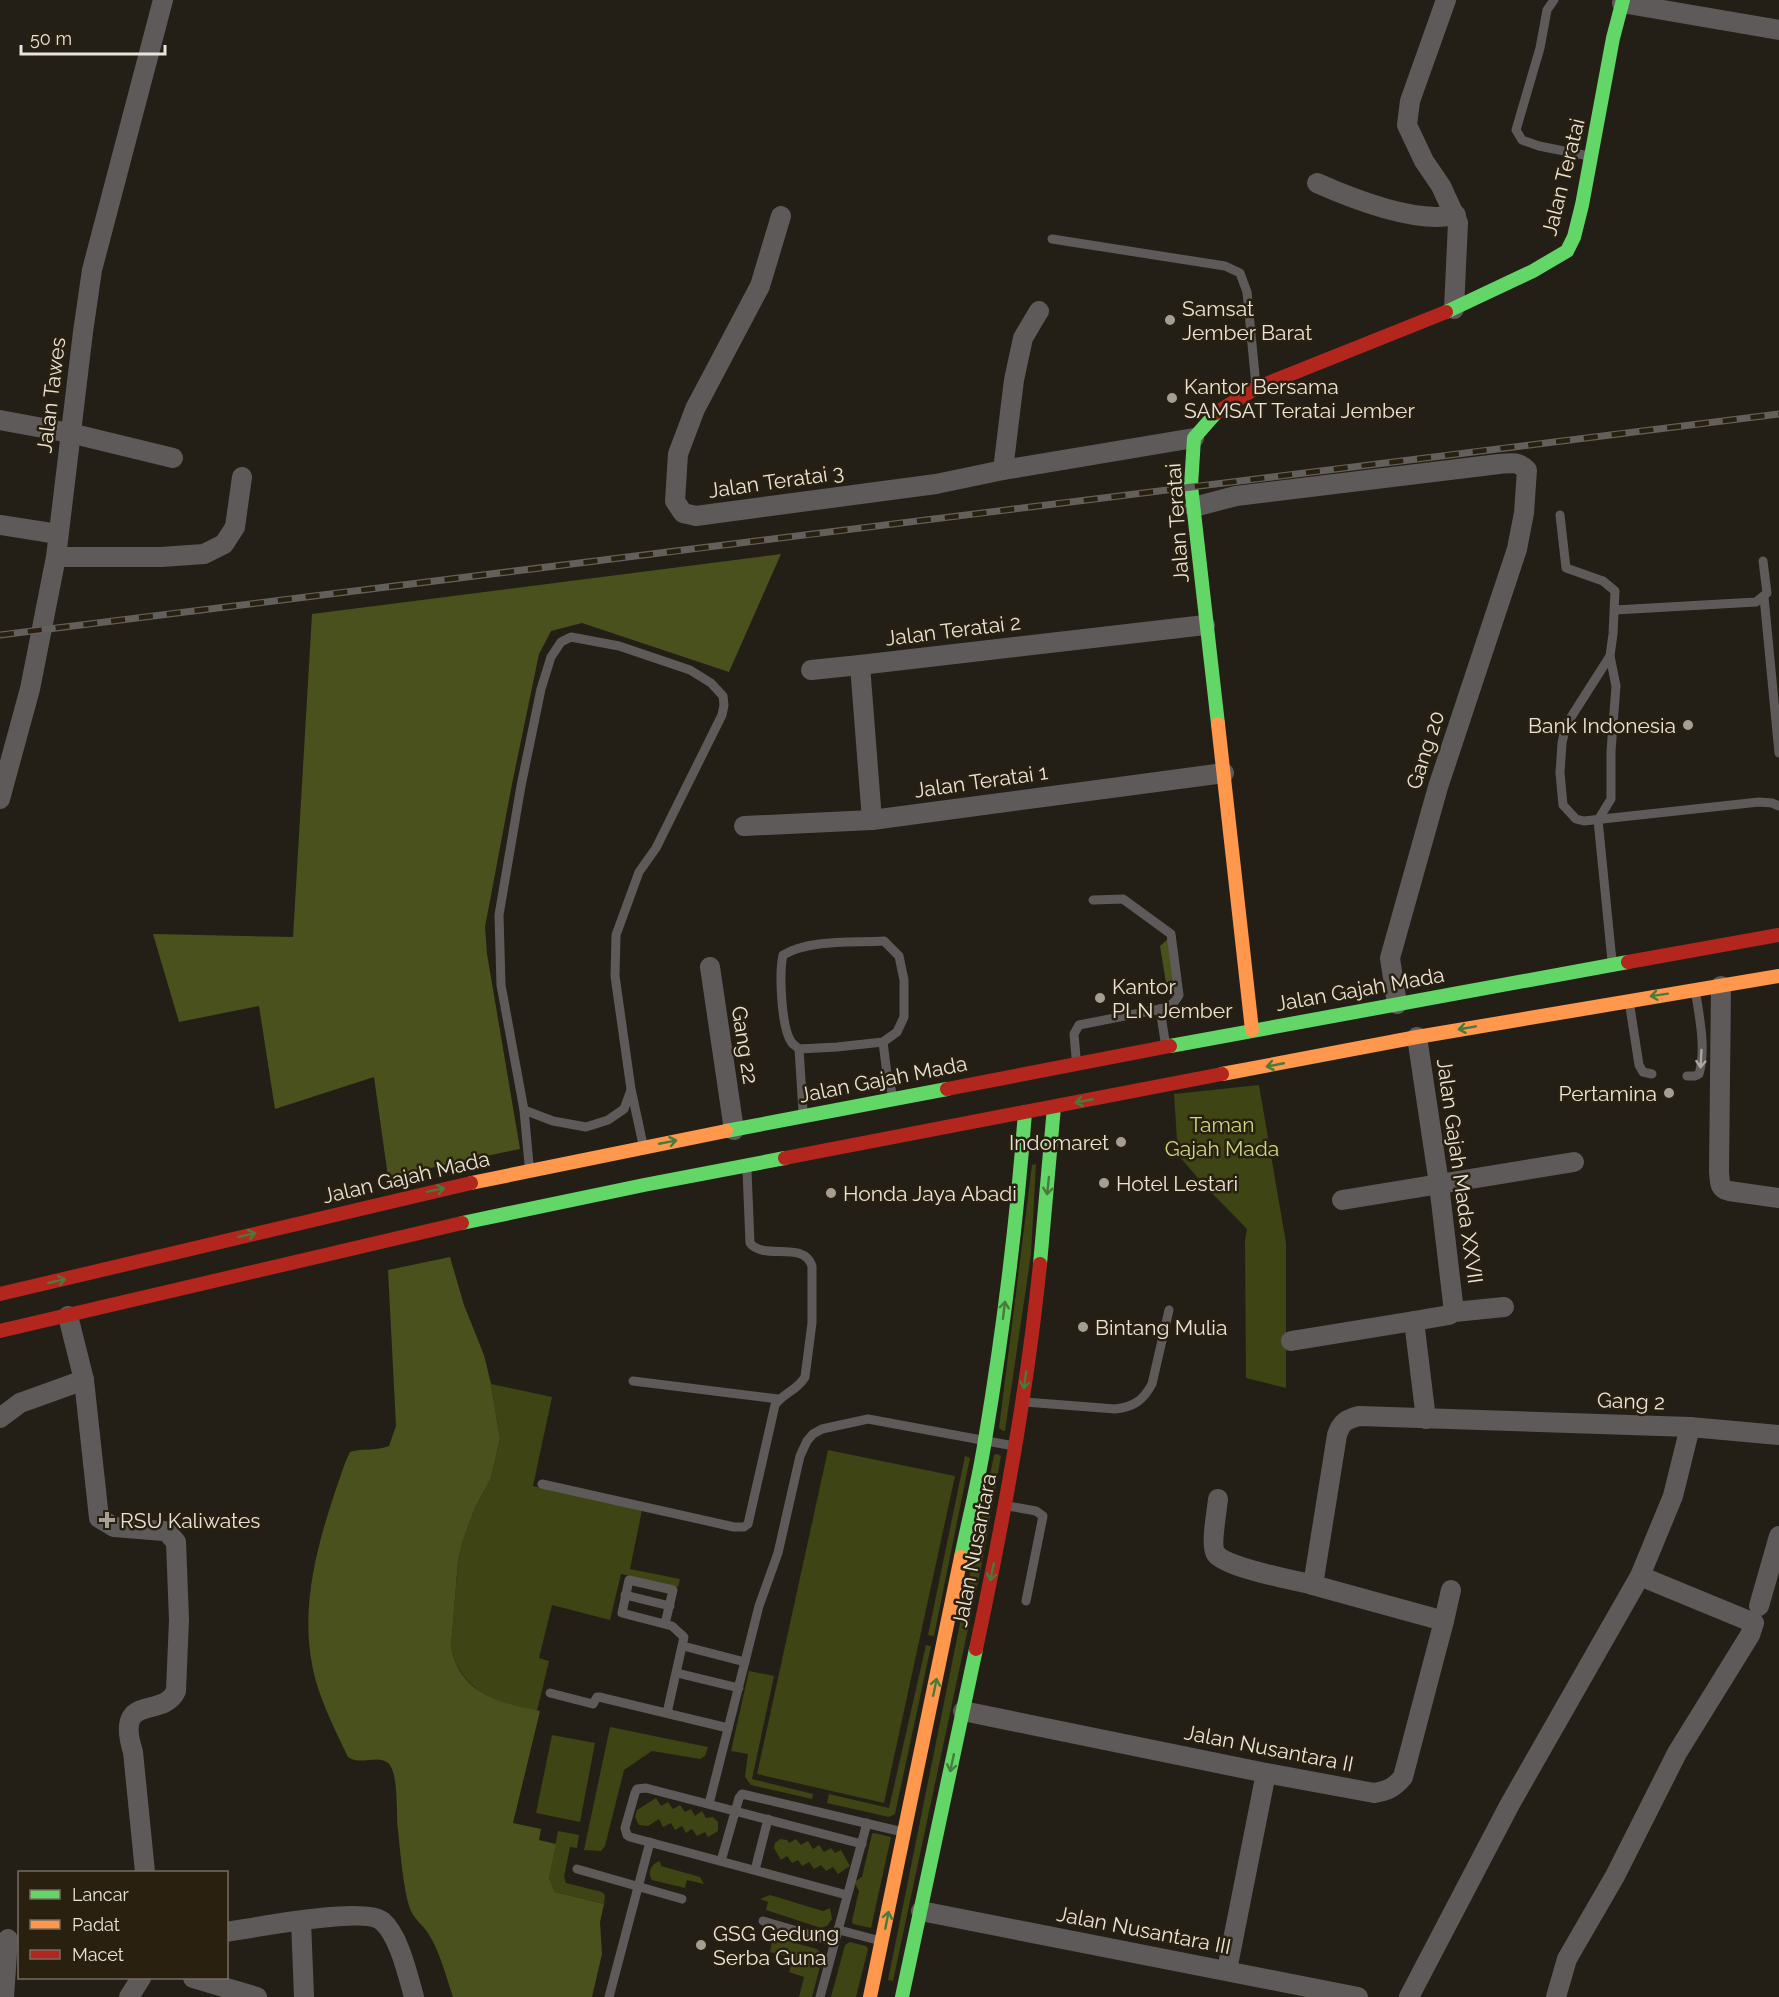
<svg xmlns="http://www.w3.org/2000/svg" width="1779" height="1997" viewBox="0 0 1779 1997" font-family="Raleway,sans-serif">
  <rect width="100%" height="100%" fill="#231f16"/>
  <!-- green -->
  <g fill="#3e4413">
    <polygon points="1259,1085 1286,1243 1286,1388 1246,1378 1245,1240 1247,1229 1204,1185 1178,1155 1174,1094"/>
    <polygon points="1036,1164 1031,1254 1005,1431 1003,1431 999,1428 1032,1165"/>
    <path d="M 491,1384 L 552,1397 L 533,1486 L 642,1510 L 630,1569 L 680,1579 L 678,1587 L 621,1574 L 610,1620 L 552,1605 L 539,1658 L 549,1661 L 537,1711 C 496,1704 460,1690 451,1647 L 458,1561 L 463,1540 L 475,1508 L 491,1478 L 500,1439 Z"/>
    <polygon points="828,1450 955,1476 884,1803 757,1774"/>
    <polygon points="997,1454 1001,1456 982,1563 893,1981 888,1980 994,1455"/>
    <polygon points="965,1456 970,1458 934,1636 928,1635"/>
    <polygon points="926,1645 931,1646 895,1814 889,1817 827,1803 829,1794 889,1808"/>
    <polygon points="749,1671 774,1676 752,1779 813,1794 812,1799 751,1785 745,1777 748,1754 731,1751"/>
    <polygon points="610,1727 708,1747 705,1756 700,1759 652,1751 624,1770 605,1846 601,1851 584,1850"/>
    <polygon points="552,1735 595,1743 580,1822 536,1813"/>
    <polygon points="656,1798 661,1806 668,1802 673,1809 680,1805 685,1812 691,1809 695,1816 702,1811 706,1818 713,1817 718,1822 718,1831 708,1837 705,1832 697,1836 692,1829 686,1833 682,1826 675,1830 671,1823 663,1827 659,1819 648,1826 639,1825 635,1817 637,1810"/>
    <polygon points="558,1831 579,1835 577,1848 570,1847 564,1877 566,1883 602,1892 605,1895 604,1904 555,1892 549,1878"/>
    <polygon points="874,1833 891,1837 871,1928 853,1924 852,1921 859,1891 854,1882 862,1877 872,1834"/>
    <polygon points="780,1839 787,1840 789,1843 796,1839 801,1845 808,1841 813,1849 819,1845 824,1852 831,1848 835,1853 841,1850 850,1866 838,1874 833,1867 826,1871 821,1865 814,1869 809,1862 802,1866 798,1860 792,1863 787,1856 781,1860 774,1848 775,1843"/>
    <path d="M 660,1861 L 661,1866 L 700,1877 L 704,1884 L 687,1880 L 685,1888 L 652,1880 C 647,1872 651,1864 660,1861 Z"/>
    <polygon points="770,1895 823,1911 830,1908 832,1919 827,1926 821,1928 766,1910 768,1902 760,1899"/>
    <polygon points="773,1937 817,1949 821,1953 822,1959 812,1997 799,1997 804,1977 789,1972 793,1958 770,1952"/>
    <polygon points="850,1942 866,1946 868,1949 856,1997 831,1997 845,1945"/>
  </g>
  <!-- forest -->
  <g fill="#4a511d">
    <polygon points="781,554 729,672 582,623 551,631 539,654 512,784 485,927 487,954 520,1149 388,1177 374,1077 275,1109 259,1006 179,1022 153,934 293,937 312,614"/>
    <polygon points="1168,939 1176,990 1167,989 1160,946"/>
    <path d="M 450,1257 L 464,1305 L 484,1355 L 491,1384 L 500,1439 L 491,1478 L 475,1508 L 463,1540 L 458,1561 L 451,1647 C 460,1693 498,1703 540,1711 L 513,1823 L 541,1829 L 539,1840 L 556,1844 L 549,1878 L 555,1892 L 604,1904 L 600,1922 L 602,1954 L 592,1997 L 453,1997 C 446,1976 440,1952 428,1933 C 423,1925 415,1920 411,1911 C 404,1895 400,1850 398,1830 C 396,1815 399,1772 388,1763 C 377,1754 360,1766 348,1757 C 335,1730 317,1694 312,1664 C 299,1596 323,1526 345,1463 L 350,1452 C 363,1448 377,1451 389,1446 L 396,1426 L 388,1270 Z"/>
  </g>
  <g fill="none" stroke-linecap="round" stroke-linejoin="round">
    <!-- lane -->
    <g stroke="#5e5a59" stroke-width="9">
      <polyline points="1554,0 1547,10 1540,48 1516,130 1522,140 1539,146 1589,156"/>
      <polyline points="1052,239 1225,266 1240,273 1247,292 1256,386"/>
      <polyline points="1560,515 1566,568 1603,581 1615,591 1613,634 1610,656 1616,686 1611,751 1611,799 1598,820 1612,961"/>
      <polyline points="1764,597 1779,753"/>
      <polyline points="1615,610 1756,602 1767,593 1763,561"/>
      <polyline points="1610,656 1566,725 1562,743 1560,773 1563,805 1576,819 1584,821 1759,802 1772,803 1779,806"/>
      <path d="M 1093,900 L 1123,899 L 1171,934 L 1179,995 C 1174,1004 1169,1007 1160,1009"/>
      <path d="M 884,941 L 899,956 L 904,980 L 904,1017 L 897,1032 L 883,1042 L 837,1047 L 799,1049 C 797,1047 794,1045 792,1043 C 781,1029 779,973 783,955 C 810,939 852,943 884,941 Z"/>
      <polyline points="1630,1007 1639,1065 1643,1072 1652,1074"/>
      <polyline points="883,1042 887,1074 892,1093"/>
      <polyline points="799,1049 803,1111"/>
      <polyline points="1076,1057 1074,1034 1079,1025 1160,1009 1165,1041"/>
      <path d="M 1687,1076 L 1695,1076 L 1699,1074 C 1706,1050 1700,1020 1696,995"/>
      <polyline points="524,1110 553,1121 586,1127 608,1120 624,1109 631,1090"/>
      <polyline points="529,1164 524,1110 501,985 499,915 521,786 541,689 551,657 561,642 571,637 619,646 690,670 711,683 723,696 724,705 722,715 656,848 639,872 616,935 615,976 631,1089 642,1140"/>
      <polyline points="633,1381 778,1399"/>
      <path d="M 1025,1402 L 1115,1409 C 1133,1407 1143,1401 1152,1384 L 1169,1310"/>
      <path d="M 542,1484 L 734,1527 L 744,1527 L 748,1524 L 775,1405 C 783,1393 798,1390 805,1377 L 812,1323 L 812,1266 C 804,1240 764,1261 750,1243 L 747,1171"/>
      <polyline points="1008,1506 1036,1511 1043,1516 1026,1601"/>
      <polyline points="625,1595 670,1606"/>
      <polyline points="665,1624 673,1590 629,1580 622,1613 672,1626 684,1637 667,1713"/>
      <polyline points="683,1646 745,1662"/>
      <polyline points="677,1673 739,1688"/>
      <polyline points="550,1693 593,1704 597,1697 599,1697 728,1728"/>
      <polyline points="709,1804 759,1606 778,1553 800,1456 807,1441 813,1434 822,1429 868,1419 1014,1446"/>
      <polyline points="721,1861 739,1798 742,1794 903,1832"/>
      <polyline points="577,1869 682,1899"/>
      <polyline points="755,1870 768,1819"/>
      <polyline points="847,1895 630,1837 627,1835 625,1828 635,1793 637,1789 646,1788 862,1844"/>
      <polyline points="763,1921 835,1942"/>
      <polyline points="839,1930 881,1941"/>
      <polyline points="609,1997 650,1842"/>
      <polyline points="820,1997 867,1823"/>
    </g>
    <!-- street -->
    <g stroke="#5e5a59" stroke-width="20">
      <polyline points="1446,0 1410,101 1407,125 1424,161 1441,186 1458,223 1454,309"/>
      <polyline points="1622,3 1779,30"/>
      <path d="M 1317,183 C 1353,199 1416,224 1456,215"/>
      <polyline points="781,216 760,286 695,409 678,454 675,501 683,513 696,516 936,484 1003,470 1194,438"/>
      <polyline points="0,420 70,433 173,458"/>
      <polyline points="1003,470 1014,380 1023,338 1039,311"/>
      <path d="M 1194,507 L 1236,496 L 1499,464 C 1510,463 1518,461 1527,470 L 1524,513 L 1517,549 L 1438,787 L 1390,958 L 1397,1004"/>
      <polyline points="0,525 58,534"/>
      <polyline points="56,557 161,557 204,554 224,544 235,527 242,477"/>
      <polyline points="811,670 860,665"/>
      <polyline points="0,799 30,689 56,557 83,332 92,270 163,0"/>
      <polyline points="872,820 860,665 1205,625"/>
      <polyline points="744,826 872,820 1224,773"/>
      <polyline points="710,967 734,1130"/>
      <path d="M 1721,986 L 1719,1172 C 1720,1182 1719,1189 1729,1191 L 1779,1198"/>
      <polyline points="1417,1037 1439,1184 1454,1312"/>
      <polyline points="1342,1200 1574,1162"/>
      <path d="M 68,1316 L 84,1380 L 99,1518 L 114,1527 L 164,1531 L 168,1533 L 176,1542 L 179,1620 L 176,1691 C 163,1720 114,1691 133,1752 L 145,1872"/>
      <polyline points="1291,1341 1414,1321"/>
      <polyline points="0,1418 20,1403 84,1380"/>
      <polyline points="1426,1419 1414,1321 1449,1315 1454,1312 1504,1307"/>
      <path d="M 1218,1499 C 1217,1511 1210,1546 1216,1554 C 1227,1568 1294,1580 1313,1585"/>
      <path d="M 1451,1590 L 1444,1621 L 1313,1585 L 1337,1435 C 1341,1422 1347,1419 1359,1416 L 1690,1427 L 1779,1435"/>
      <polyline points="1759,1606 1779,1536"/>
      <path d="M 963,1711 L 1266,1773 L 1374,1793 C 1387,1791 1394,1788 1403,1777 L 1444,1621"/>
      <polyline points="921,1911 1358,1997"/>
      <polyline points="301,1921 304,1997"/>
      <path d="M 226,1932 C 253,1928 364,1906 382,1921 C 399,1935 408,1976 414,1997"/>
      <polyline points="1227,1970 1266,1773"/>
      <polyline points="193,1978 257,1997"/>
      <polyline points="4,1997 8,1939"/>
      <polyline points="129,1997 141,1978"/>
      <polyline points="1409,1997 1510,1804 1640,1576 1673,1496 1690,1427"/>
      <polyline points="1556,1997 1567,1959 1615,1876 1677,1753 1750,1635 1754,1623 1640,1576"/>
    </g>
    <!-- fast -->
    <g stroke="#63d668" stroke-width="14">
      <polyline points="1446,312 1533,271 1567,251 1574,237 1582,205 1613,38 1623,0"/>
      <polyline points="1216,413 1194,438 1191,486 1218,724"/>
      <polyline points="1170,1046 1628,962"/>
      <polyline points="726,1131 947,1089"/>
      <polyline points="462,1223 644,1185 785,1158"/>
      <polyline points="1040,1264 1054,1107"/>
      <path d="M 961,1557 C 969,1518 979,1479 985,1440 C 1003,1332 1017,1221 1025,1112"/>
      <polyline points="902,1997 976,1649"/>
    </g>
    <!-- slow -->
    <g stroke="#ff974d" stroke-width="14">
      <polyline points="1218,724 1252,1030"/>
      <polyline points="1222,1074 1417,1037 1779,976"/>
      <polyline points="471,1183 726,1131"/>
      <polyline points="870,1997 961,1557"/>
    </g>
    <!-- jam -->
    <g stroke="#b3261e" stroke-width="14">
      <polyline points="1216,413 1256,388 1446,312"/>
      <polyline points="1628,962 1779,935"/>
      <polyline points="947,1089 1170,1046"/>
      <polyline points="785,1158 1222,1074"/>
      <polyline points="0,1294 471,1183"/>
      <polyline points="0,1331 462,1223"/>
      <path d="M 976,1649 C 1003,1522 1027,1394 1040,1264"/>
    </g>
    <defs>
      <polyline id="rail" points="0,635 1779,414"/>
    </defs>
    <!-- rail casing -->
    <use href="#rail" stroke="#635f5b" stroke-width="7"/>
    <!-- rail -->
    <use href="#rail" stroke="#292010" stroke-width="4.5" stroke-dasharray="14" stroke-linecap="butt"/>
  </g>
  <!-- one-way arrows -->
  <defs><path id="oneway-shaft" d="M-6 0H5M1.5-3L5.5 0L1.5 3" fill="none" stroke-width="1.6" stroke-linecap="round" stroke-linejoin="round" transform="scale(1.5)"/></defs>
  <g stroke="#467b3c">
    <use href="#oneway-shaft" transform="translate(1659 995) rotate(171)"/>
    <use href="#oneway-shaft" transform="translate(1467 1028) rotate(170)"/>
    <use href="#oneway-shaft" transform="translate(1275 1065) rotate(169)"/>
    <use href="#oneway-shaft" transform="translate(1084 1101) rotate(169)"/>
    <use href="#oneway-shaft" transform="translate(668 1142) rotate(-11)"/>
    <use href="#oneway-shaft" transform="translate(1048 1186) rotate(96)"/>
    <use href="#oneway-shaft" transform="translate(436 1190) rotate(-12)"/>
    <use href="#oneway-shaft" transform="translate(247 1235) rotate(-13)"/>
    <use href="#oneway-shaft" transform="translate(57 1281) rotate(-13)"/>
    <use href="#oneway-shaft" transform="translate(1004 1310) rotate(-83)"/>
    <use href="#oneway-shaft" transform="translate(1025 1380) rotate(98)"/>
    <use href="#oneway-shaft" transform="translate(992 1572) rotate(102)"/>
    <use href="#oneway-shaft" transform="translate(935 1687) rotate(-78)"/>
    <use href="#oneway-shaft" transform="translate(952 1763) rotate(102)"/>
    <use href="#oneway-shaft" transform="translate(887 1920) rotate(-79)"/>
  </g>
  <use stroke="#aaa59f" href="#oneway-shaft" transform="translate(1701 1059) rotate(93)"/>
  <!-- markers -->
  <g fill="#a49e95" stroke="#292010" stroke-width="2">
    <circle cx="1170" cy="320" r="6"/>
    <circle cx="1172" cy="398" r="6"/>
    <circle cx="1688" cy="725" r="6"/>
    <circle cx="1100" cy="998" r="6"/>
    <circle cx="1669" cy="1093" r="6"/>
    <circle cx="1121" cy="1142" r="6"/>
    <circle cx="1104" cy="1183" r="6"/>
    <circle cx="831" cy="1193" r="6"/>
    <circle cx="1083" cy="1327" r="6"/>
    <path d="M104 1511h6v6h6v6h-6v6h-6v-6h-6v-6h6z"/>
    <circle cx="701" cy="1945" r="6"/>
  </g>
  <g text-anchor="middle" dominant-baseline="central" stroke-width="5" stroke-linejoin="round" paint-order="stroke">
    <!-- street labels -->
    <g font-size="21" fill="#e9e3d9" stroke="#292010">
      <text transform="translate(1563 177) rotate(-76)">Jalan Teratai</text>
      <text transform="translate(51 395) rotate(-83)">Jalan Tawes</text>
      <text transform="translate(776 481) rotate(-8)">Jalan Teratai 3</text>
      <text transform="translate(1177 523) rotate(-94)">Jalan Teratai</text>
      <text transform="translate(953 630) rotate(-7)">Jalan Teratai 2</text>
      <text transform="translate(1425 750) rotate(-72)">Gang 20</text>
      <text transform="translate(981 781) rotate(-8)">Jalan Teratai 1</text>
      <text transform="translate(1360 989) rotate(-10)">Jalan Gajah Mada</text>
      <text transform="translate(745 1045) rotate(81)">Gang 22</text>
      <text transform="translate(883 1079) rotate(-11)">Jalan Gajah Mada</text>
      <text transform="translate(1460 1171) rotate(82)">Jalan Gajah Mada XXVII</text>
      <text transform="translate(406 1177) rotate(-13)">Jalan Gajah Mada</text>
      <text transform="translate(1631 1401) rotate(2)">Gang 2</text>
      <text transform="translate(974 1550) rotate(-79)">Jalan Nusantara</text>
      <text transform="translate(1269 1748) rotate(11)">Jalan Nusantara II</text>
      <text transform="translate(1144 1930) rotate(11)">Jalan Nusantara III</text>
    </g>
    <!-- poi labels -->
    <g font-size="21" fill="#e9e3d9" stroke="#292010" text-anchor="start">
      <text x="1182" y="308">Samsat<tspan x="1182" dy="24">Jember Barat</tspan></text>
      <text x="1184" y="386">Kantor Bersama<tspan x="1184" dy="24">SAMSAT Teratai Jember</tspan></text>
      <text x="1676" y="725" text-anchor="end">Bank Indonesia</text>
      <text x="1112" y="986">Kantor<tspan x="1112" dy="24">PLN Jember</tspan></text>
      <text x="1657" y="1093" text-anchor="end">Pertamina</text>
      <text x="1109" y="1142" text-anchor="end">Indomaret</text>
      <text x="1116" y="1183">Hotel Lestari</text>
      <text x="843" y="1193">Honda Jaya Abadi</text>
      <text x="1095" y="1327">Bintang Mulia</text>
      <text x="120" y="1520">RSU Kaliwates</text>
      <text x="713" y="1933">GSG Gedung<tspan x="713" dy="24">Serba Guna</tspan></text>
    </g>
    <!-- park labels -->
    <g font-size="21" fill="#c9d982" stroke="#292010">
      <text x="1222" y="1124">Taman<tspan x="1222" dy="24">Gajah Mada</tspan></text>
    </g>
  </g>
  <!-- legend -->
  <rect x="18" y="1871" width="210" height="108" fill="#292010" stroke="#766e60" stroke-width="1.5"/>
  <rect x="30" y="1890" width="30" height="9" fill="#63d668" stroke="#766e60" stroke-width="1.5"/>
  <text x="72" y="1901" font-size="18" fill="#e9e3d9">Lancar</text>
  <rect x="30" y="1920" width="30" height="9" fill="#ff974d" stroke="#766e60" stroke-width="1.5"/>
  <text x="72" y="1931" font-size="18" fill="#e9e3d9">Padat</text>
  <rect x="30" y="1950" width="30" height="9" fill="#b3261e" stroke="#766e60" stroke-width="1.5"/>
  <text x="72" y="1961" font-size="18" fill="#e9e3d9">Macet</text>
  <!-- scale -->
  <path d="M21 45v9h144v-9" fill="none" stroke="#e9e3d9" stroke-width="3"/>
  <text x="30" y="45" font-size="18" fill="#e9e3d9" stroke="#292010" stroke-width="4.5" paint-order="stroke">50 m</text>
</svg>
